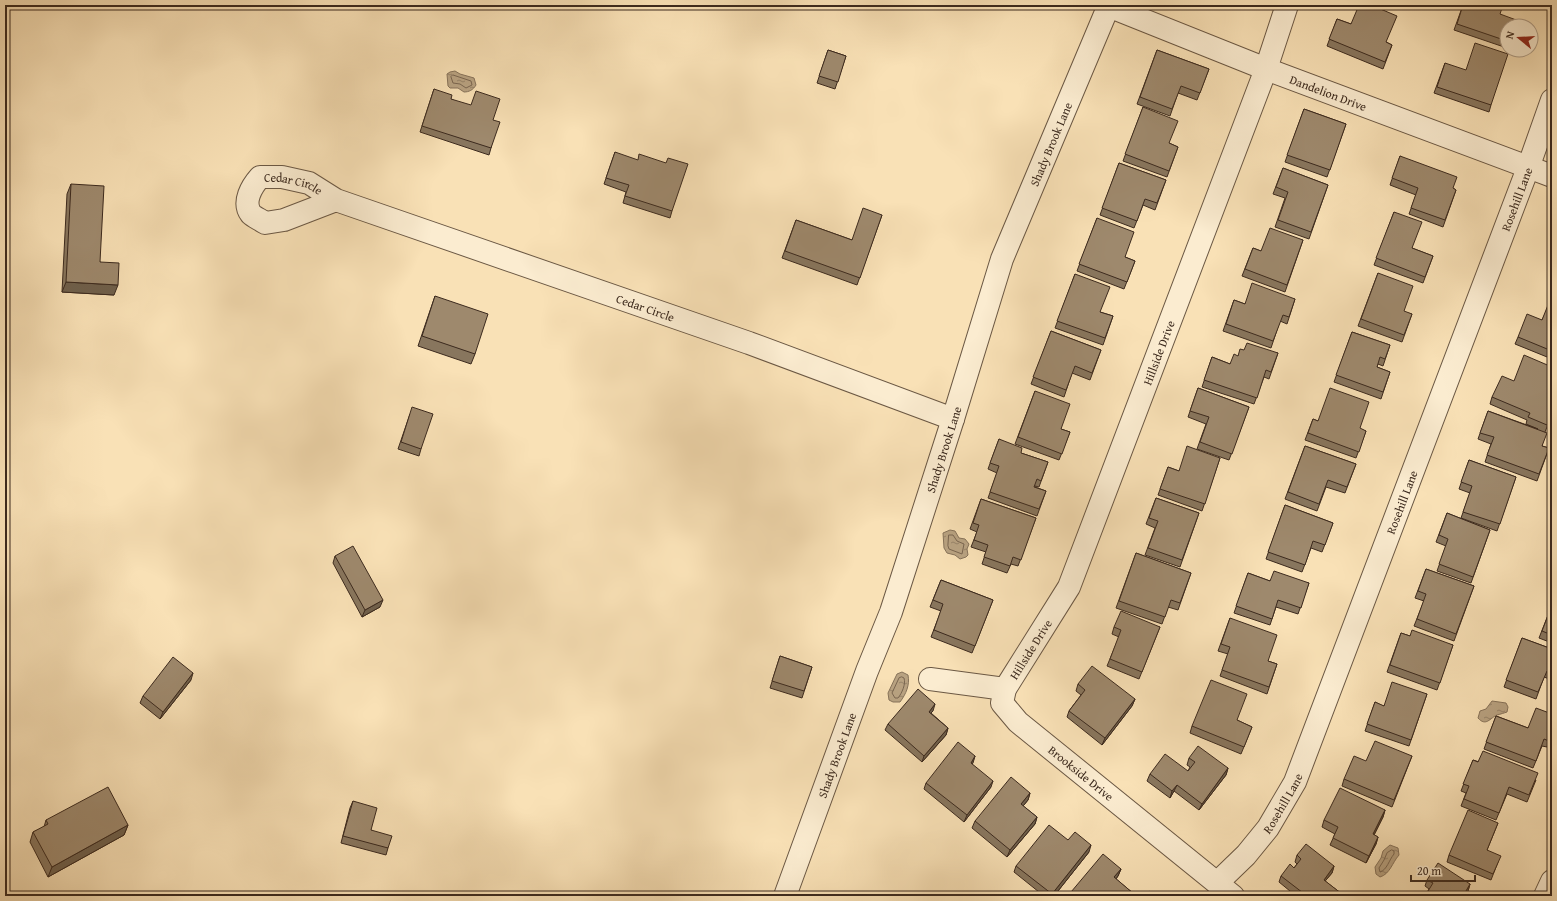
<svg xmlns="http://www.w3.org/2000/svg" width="1557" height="901" viewBox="0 0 1557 901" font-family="'Gentium Book Plus',serif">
  <defs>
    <pattern id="water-ripples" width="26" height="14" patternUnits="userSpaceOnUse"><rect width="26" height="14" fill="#b9a382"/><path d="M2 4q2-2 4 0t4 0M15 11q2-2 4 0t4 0" fill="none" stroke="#98856a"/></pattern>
  </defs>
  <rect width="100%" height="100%" fill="#f9e1b6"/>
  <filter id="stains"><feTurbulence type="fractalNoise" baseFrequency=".005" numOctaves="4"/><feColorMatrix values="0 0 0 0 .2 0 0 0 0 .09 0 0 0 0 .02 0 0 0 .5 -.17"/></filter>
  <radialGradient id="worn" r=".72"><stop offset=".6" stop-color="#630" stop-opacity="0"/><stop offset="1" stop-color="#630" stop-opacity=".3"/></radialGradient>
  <!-- water -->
  <g fill="url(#water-ripples)" stroke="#87735a">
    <path d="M 455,71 L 460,74 L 474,78 L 476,85 C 473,90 469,92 464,92 L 458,88 L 450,88 L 448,86 L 447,74 L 450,72 Z"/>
    <polygon points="950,530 955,531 959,538 965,539 969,544 967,549 968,555 966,557 960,559 955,555 947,553 944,548 943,533"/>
    <path d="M 902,672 L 908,675 C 910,685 906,694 900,702 L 893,702 L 889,700 L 888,693 L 897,674 Z"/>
    <path d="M 1492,701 L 1506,703 L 1508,707 L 1507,712 C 1504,713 1501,714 1497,715 C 1490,718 1486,727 1478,718 L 1480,711 L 1486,709 Z"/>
    <path d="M 1390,845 L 1398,848 L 1399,855 C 1392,863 1390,874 1380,877 L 1376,874 L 1375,867 L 1381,858 L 1383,851 Z"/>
  </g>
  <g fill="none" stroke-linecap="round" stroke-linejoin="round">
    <!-- shore -->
    <g stroke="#7a6650" stroke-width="1">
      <polygon points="453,75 471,81 472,85 466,88 460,84 453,83 451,77"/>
      <polygon points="949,535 953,535 957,541 964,544 962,554 949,549 948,546"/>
      <path d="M 902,677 L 904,678 C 906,684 902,693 898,698 L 895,698 L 892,693 L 899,678 Z"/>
      <path d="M 1392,850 L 1394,851 L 1394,854 C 1389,860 1387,870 1380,872 L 1379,868 L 1384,860 L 1387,853 Z"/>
    </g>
    <defs>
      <g id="minor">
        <path id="s1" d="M 1106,5 L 1266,69 L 1552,176"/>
        <path id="s2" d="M 336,200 L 284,220 L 265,223 C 261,220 254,217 251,214 C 242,202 252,186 260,177 L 282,177 L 309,183 L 336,200 L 749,343 L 953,419"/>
        <polyline points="930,679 1005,689"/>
        <path id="s3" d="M 1217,883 L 1246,855 L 1268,828 L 1295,782 L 1528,168 L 1552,100"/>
        <path id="s4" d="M 785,896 L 867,671 L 891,612 L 953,419 L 1002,259 L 1109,5"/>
        <path id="s5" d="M 1233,896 L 1018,722 L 1002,703 L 1005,689 L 1069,587 L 1266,69 L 1287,5"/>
        <polyline points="1545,896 1552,881"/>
      </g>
    </defs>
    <!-- minor casing -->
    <use href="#minor" stroke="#6b5844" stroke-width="24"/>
    <!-- minor -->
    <use href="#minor" stroke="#fbecd0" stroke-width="22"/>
  </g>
  <!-- wall -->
  <g fill="#88765e" stroke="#3c2a1e">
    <polygon points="1463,5 1500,14 1507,26 1507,48 1454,30"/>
    <polygon points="1337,19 1351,24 1392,45 1383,69 1327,46"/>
    <polygon points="828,50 846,56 835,89 817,83"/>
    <polygon points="1157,50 1209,69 1197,100 1178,93 1170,116 1137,104"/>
    <polygon points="1445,63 1491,105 1489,112 1434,93"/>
    <polygon points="434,89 451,99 493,120 491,148 489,155 420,132"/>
    <polygon points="1143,107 1169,143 1178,147 1167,177 1123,161"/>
    <polygon points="1304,109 1346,124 1327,177 1285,162"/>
    <polygon points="615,152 672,211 670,218 623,203 626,192 604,184"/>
    <polygon points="1400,156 1453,188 1456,190 1443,227 1409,214 1416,195 1390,185"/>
    <polygon points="1119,163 1166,180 1155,210 1143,205 1134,228 1100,215"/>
    <polygon points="1283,168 1328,185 1309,239 1275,227 1285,198 1273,194"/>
    <polygon points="71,184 100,262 114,295 62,292 67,194"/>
    <polygon points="1394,212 1412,248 1433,256 1423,283 1374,265"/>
    <polygon points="882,215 857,285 782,258 796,220 852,240"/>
    <polygon points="1097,218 1125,257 1135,261 1124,289 1077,271"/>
    <polygon points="1303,240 1285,292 1242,276 1253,248 1261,251"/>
    <polygon points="1552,243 1552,255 1548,253"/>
    <polygon points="1378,273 1404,312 1412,314 1402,342 1358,326"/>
    <polygon points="1075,274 1100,312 1113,316 1103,345 1055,328"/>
    <polygon points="435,296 475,354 471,364 418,346"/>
    <polygon points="1295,299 1287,324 1280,321 1271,348 1223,331 1234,300 1245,304"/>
    <polygon points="1552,300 1552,359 1515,344 1518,337 1542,320"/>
    <polygon points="1051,331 1101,350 1090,380 1072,373 1064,397 1031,384"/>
    <polygon points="1352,332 1390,345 1383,366 1378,364 1377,367 1390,372 1381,399 1334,382"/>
    <polygon points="1244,350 1278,353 1269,379 1264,377 1254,404 1202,387 1212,357 1230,364"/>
    <polygon points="1198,388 1249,407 1229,460 1197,449 1206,424 1188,417"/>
    <polygon points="1035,391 1061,429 1070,432 1059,460 1015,444"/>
    <polygon points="1492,397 1548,403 1552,405 1552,414 1545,432 1542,446 1549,448 1537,481 1485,462 1491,444 1478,439 1488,411 1538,429 1526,424 1527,420 1490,404"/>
    <polygon points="410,414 421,449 419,456 398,449"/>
    <polygon points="1313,419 1318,421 1360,429 1366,431 1356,458 1305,440"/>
    <polygon points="999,439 1021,453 1048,462 1039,487 1035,486 1035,487 1046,491 1037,516 988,498 997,473 988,469"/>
    <polygon points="1305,446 1356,464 1345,493 1326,487 1317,511 1285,499"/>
    <polygon points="1220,458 1202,511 1158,495 1168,467 1179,471"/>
    <polygon points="1469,460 1516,477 1497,531 1461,518 1470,493 1459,489"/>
    <polygon points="1156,498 1199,513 1180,567 1145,555 1155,528 1146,524"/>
    <polygon points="981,499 1036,518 1018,566 1011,564 1007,573 982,564 986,552 971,547 977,532 970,529"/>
    <polygon points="1285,505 1333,523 1322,552 1311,548 1302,572 1266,559"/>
    <polygon points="1447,513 1490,530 1471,583 1437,571 1446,546 1436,542"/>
    <polygon points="1136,553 1191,573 1178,610 1168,607 1162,624 1116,608"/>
    <polygon points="335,556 380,607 362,617 333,563"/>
    <polygon points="1426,569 1474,586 1454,641 1414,626 1424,601 1415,598"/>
    <polygon points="1248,573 1270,581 1309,583 1298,614 1276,607 1270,625 1234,613"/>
    <polygon points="941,580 993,600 972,653 931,637 941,611 930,607"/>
    <polygon points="1552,605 1552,643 1539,638"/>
    <polygon points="1230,618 1268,661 1277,664 1267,694 1220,676 1228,654 1218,651"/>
    <polygon points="1114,627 1160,627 1139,679 1107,666 1119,637 1112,634"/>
    <polygon points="1401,633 1410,636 1453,645 1437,690 1387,672"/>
    <polygon points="1522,638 1552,649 1552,680 1544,677 1536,699 1504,687"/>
    <polygon points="780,656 812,667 802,698 770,688"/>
    <polygon points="191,680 160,719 140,703 143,696"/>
    <polygon points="1078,684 1135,699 1132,706 1102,745 1067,717 1069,711 1081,695 1076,691"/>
    <polygon points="1427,694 1409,746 1365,731 1375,702 1383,706"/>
    <polygon points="933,711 931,713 948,728 946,735 922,762 885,730 888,724"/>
    <polygon points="1496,716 1528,728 1552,733 1547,747 1542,746 1533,768 1484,749"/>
    <polygon points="1237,720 1252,727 1241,754 1190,733 1192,726"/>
    <polygon points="975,756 972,764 991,787 964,822 924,789 926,783"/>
    <polygon points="1412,756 1392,807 1342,786 1344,779"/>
    <polygon points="1189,758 1228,768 1226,775 1199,810 1174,791 1170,798 1147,781 1150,774 1188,771 1190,767 1187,765"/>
    <polygon points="1473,760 1536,780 1527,802 1507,794 1496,820 1461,806 1466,793 1461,791"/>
    <polygon points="1030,793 1028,800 1023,806 1037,817 1035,824 1007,857 972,828 975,821"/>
    <polygon points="353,801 371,830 388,848 386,855 341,843 350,808"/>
    <polygon points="1385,810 1383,817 1374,835 1378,837 1376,844 1366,863 1330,845 1335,834 1322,827 1324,820"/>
    <polygon points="46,820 128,825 124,835 48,877 30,842 33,832 44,827"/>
    <polygon points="1498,823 1487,850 1498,862 1491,880 1447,862 1449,855"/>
    <polygon points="1068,840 1089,852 1054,896 1044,896 1014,872 1016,866"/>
    <polygon points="1297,855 1334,866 1332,873 1325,881 1342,894 1341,896 1296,896 1279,882 1281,876 1294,868 1297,864 1295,862"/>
    <polygon points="1121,869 1118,876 1116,879 1134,894 1133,896 1070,896 1071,892"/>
    <polygon points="1427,880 1470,884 1468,891 1464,896 1425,896 1429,889 1425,886"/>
  </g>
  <!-- shaded-wall -->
  <g fill="#6f604c" stroke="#3c2a1e">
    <polygon points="66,282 118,285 114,295 62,292"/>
    <polygon points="383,600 380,607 362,617 365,610"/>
    <polygon points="193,673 191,680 160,719 163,712"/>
    <polygon points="1135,699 1132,706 1102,745 1105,738"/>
    <polygon points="935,704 933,711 926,718 929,712"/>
    <polygon points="948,728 946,735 922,762 924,756"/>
    <polygon points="975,756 973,763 968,769 971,763"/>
    <polygon points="1228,768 1226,775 1199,810 1202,804"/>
    <polygon points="993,781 991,787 964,822 967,815"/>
    <polygon points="1177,785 1174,791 1170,798 1172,791"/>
    <polygon points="1030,793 1028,800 1019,811 1021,804"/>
    <polygon points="1385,810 1383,817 1371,841 1373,834"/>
    <polygon points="1037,817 1035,824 1007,857 1010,850"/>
    <polygon points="128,825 124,835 48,877 52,867"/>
    <polygon points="1378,837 1376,844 1366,863 1369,856"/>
    <polygon points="1091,845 1089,852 1054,896 1052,896 1052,894"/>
    <polygon points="1334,866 1332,873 1321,886 1324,880"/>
    <polygon points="1121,869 1118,876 1112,884 1114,877"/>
    <polygon points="1470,884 1468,891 1464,896 1463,896"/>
  </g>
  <!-- building -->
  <g fill="#9e896d" stroke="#3c2a1e">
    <polygon points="1359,5 1371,5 1397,16 1386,42 1392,45 1385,62 1329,39 1337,19 1351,24"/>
    <polygon points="1463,5 1503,5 1500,14 1519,21 1517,26 1507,26 1507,41 1457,24"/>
    <polygon points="1475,43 1508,54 1491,105 1437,87 1445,63 1466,70"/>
    <polygon points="828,50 846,56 838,82 819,76"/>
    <polygon points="1157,50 1209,69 1200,93 1181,86 1172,109 1140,97"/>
    <polygon points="434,89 452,95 451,99 471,105 476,91 500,99 493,120 500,122 491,148 422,126"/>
    <polygon points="1143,107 1178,121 1169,143 1178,147 1169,171 1125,154"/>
    <polygon points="1304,109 1346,124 1330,170 1287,155"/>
    <polygon points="615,152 638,160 639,154 666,163 668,158 688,164 672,211 625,196 629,185 606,178"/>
    <polygon points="1400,156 1457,177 1453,188 1456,190 1445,220 1411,208 1418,188 1392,178"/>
    <polygon points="1119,163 1166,180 1157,203 1145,199 1137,221 1102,208"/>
    <polygon points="1283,168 1328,185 1311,232 1278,220 1288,192 1276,187"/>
    <polygon points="71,184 104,186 100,262 119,263 118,285 66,282"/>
    <polygon points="863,208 882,215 860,278 785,251 796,220 852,240"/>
    <polygon points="1394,212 1422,222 1412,248 1433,256 1425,277 1376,258"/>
    <polygon points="1097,218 1134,232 1125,257 1135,261 1127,282 1079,264"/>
    <polygon points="1270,228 1303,240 1287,285 1245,269 1253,248 1261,251"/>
    <polygon points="1378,273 1413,286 1404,311 1412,314 1404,335 1361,319"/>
    <polygon points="1075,274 1110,287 1100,312 1113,316 1105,338 1057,321"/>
    <polygon points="1252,283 1295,299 1289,317 1283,315 1273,341 1226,324 1234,300 1245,304"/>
    <polygon points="435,296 488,314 475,354 422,336"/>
    <polygon points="1550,300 1552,300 1552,351 1518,337 1527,314 1542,320"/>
    <polygon points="1051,331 1101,350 1092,373 1075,366 1066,390 1033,377"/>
    <polygon points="1352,332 1390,345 1385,359 1380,357 1377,367 1390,372 1383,392 1336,375"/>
    <polygon points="1247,343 1278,353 1271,372 1266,370 1257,398 1204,380 1212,357 1230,364 1234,354 1238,356 1240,349 1244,350"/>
    <polygon points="1524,355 1552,367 1552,392 1548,403 1552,405 1552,413 1547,425 1528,417 1530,413 1492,397 1502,376 1514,381"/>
    <polygon points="1198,388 1249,407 1232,454 1200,442 1209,417 1190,411"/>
    <polygon points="1330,388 1369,402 1360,428 1366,431 1359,452 1308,433 1313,419 1318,421"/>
    <polygon points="1035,391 1070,404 1061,429 1070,432 1062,454 1018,437"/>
    <polygon points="412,407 433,414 421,449 401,442"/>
    <polygon points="1488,411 1547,433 1542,446 1549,448 1539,474 1487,455 1494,437 1480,433"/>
    <polygon points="999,439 1022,448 1021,453 1048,462 1041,481 1037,479 1034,487 1046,491 1039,509 990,492 999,466 990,463"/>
    <polygon points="1187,446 1220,458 1205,504 1160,489 1168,467 1179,471"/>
    <polygon points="1305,446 1356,464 1347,487 1328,480 1319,504 1288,492"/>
    <polygon points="1469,460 1516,477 1500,524 1463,512 1472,486 1461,482"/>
    <polygon points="1156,498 1199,513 1182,560 1148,548 1158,521 1149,518"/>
    <polygon points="981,499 1036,518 1021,560 1013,557 1010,566 984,557 988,545 974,540 979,525 973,523"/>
    <polygon points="1285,505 1333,523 1325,545 1313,541 1305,565 1268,552"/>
    <polygon points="1447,513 1490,530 1473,577 1439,564 1448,539 1439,535"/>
    <polygon points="353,546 383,600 365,610 335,556"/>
    <polygon points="1136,553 1191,573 1180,603 1171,600 1165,617 1119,601"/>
    <polygon points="1426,569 1474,586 1456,634 1417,619 1426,594 1418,591"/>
    <polygon points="1274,571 1309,583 1301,608 1278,600 1272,619 1236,606 1248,573 1270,581"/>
    <polygon points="941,580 993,600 975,646 934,630 943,604 933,600"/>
    <polygon points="1552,605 1552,635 1542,631"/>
    <polygon points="1121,611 1160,627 1142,672 1110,659 1121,630 1114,627"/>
    <polygon points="1230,618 1277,635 1268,661 1277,664 1269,687 1222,670 1230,647 1221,644"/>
    <polygon points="1412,630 1453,645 1440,683 1390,665 1401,633 1410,636"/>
    <polygon points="1522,638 1552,649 1552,673 1547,671 1538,692 1506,680"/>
    <polygon points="780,656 812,667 804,691 772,681"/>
    <polygon points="173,657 193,673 163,712 143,696"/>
    <polygon points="1092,666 1135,699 1105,738 1069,711 1085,690 1078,684"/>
    <polygon points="1211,680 1247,694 1237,720 1252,727 1244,747 1192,726"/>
    <polygon points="1392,682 1427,694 1411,740 1367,724 1375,702 1384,706"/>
    <polygon points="918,689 935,704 929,712 948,728 924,756 888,724"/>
    <polygon points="1536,708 1552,714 1552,733 1549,741 1544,739 1536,761 1486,742 1496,716 1528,728"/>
    <polygon points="1375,741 1412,756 1394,800 1344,779 1354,756 1366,761"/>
    <polygon points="958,742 975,756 971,763 993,781 967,815 926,783"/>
    <polygon points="1198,746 1228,768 1202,804 1177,785 1172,791 1150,774 1165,754 1188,771 1195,762 1189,758"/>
    <polygon points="1483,751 1538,773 1529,795 1509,787 1499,813 1464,799 1469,786 1463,784 1473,760 1478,762"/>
    <polygon points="1011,777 1030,793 1021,804 1037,817 1010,850 975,821"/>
    <polygon points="108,787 128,825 52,867 33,832 48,824 46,820"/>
    <polygon points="1340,788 1385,810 1373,834 1378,837 1369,856 1333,838 1338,827 1324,820"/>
    <polygon points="353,801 377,808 371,830 392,836 388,848 343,836"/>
    <polygon points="1468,810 1498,823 1487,850 1501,856 1493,874 1449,855"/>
    <polygon points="1049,825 1068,840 1075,832 1091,845 1052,894 1016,866"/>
    <polygon points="1306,844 1334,866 1324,880 1342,894 1341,896 1307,896 1281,876 1290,864 1294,868 1301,859 1297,855"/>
    <polygon points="1103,854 1121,869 1114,877 1134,894 1132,896 1076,896 1071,892"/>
    <polygon points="1438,863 1470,884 1463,896 1425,896 1433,883 1427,880"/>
    <polygon points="1149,891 1155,896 1145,896"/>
  </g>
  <g text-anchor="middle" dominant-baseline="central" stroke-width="4" stroke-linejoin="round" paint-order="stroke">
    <!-- street labels -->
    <g font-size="12" fill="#3c2a1e" stroke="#fbecd0">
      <text stroke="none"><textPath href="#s1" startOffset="239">Dandelion Drive</textPath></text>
      <text stroke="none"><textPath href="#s4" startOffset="798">Shady Brook Lane</textPath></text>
      <text stroke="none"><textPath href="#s2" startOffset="167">Cedar Circle</textPath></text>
      <text stroke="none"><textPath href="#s3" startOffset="752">Rosehill Lane</textPath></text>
      <text stroke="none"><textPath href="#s2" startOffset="542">Cedar Circle</textPath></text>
      <text stroke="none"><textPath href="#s5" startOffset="687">Hillside Drive</textPath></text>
      <text stroke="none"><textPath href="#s4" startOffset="474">Shady Brook Lane</textPath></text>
      <text stroke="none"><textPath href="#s3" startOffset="428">Rosehill Lane</textPath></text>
      <text stroke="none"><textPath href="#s5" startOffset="363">Hillside Drive</textPath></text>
      <text stroke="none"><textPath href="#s4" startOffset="150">Shady Brook Lane</textPath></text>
      <text transform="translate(1081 773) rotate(39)">Brookside Drive</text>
      <text stroke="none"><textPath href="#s3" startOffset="104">Rosehill Lane</textPath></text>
    </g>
  </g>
  <!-- margin -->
  <rect width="1557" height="901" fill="none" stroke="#f9e1b6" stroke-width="20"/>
  <rect x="6" y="6" width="1545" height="889" fill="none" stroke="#3c2a1e" stroke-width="2"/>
  <rect x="10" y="10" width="1537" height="881" fill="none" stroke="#3c2a1e"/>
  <!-- north arrow -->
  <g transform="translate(1519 38) rotate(288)"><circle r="19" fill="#fbecd0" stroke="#af9e89"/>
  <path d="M0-3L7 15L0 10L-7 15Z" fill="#8f2418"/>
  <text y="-6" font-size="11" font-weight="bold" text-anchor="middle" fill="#3c2a1e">N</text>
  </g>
  <!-- scale -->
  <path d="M1411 875v6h64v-6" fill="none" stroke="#3c2a1e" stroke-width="2"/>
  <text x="1417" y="875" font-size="12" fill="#3c2a1e" stroke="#fbecd0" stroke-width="3" paint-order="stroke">20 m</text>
  <rect width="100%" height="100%" filter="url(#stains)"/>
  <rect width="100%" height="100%" fill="url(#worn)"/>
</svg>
